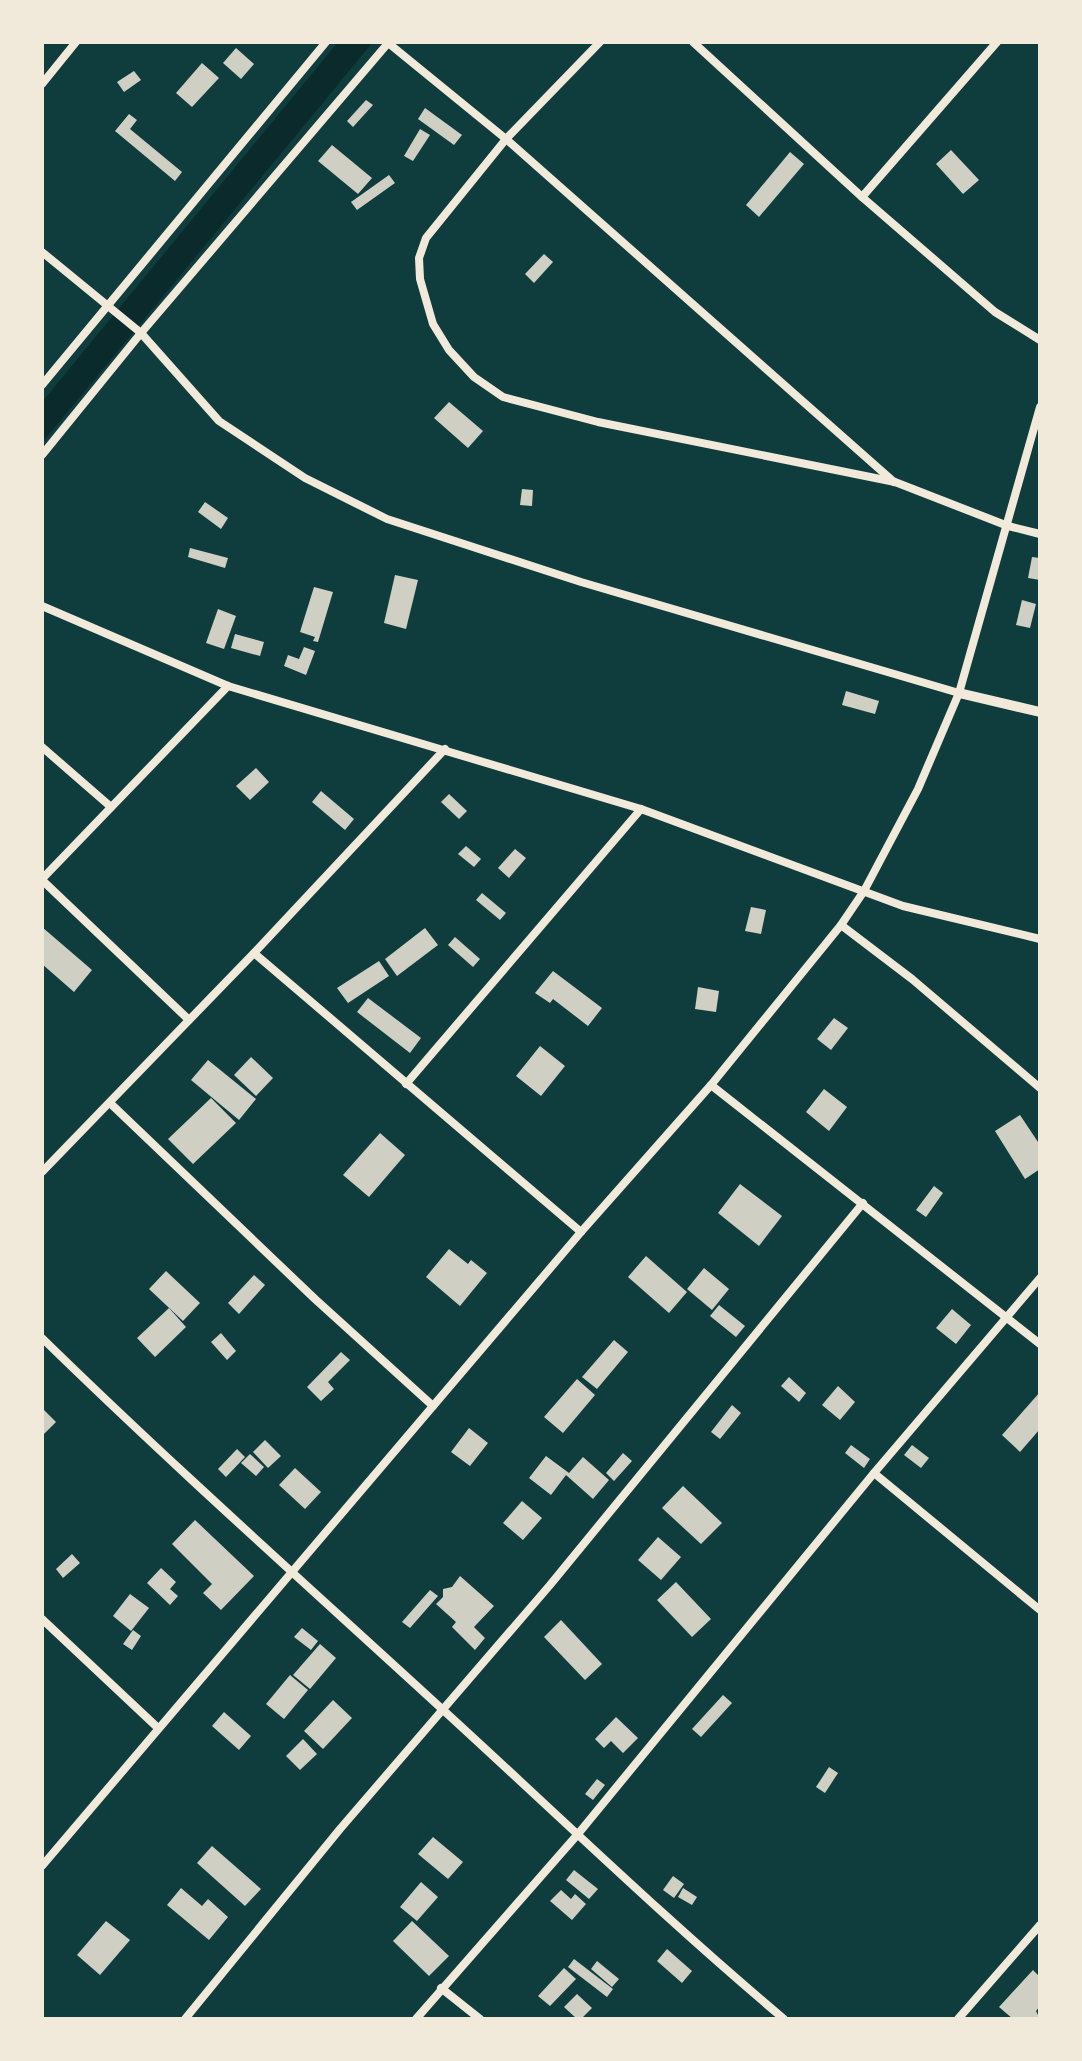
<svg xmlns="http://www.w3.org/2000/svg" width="1082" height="2061" viewBox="0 0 1082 2061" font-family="Helvetica,sans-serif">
  <rect width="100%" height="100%" fill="#0f3d3e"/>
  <!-- water -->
  <polygon fill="#0a2a2b" points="338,42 373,42 42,443 42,402"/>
  <!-- building -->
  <g fill="#cfcfc3">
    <polygon points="236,48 254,64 241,79 223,63"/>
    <polygon points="202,63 219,78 192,107 176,93"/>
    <polygon points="134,71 141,80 124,92 117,82"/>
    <polygon points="366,100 373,105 353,127 347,121"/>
    <polygon points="425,108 462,135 454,145 418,119"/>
    <polygon points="129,114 137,120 130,129 182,172 175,181 115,131"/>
    <polygon points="420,129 430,135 413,161 404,156"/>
    <polygon points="332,145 372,178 358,194 318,161"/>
    <polygon points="951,150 979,180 963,194 936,164"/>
    <polygon points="790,152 804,164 759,217 746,205"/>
    <polygon points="389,175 395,183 357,210 351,202"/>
    <polygon points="544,254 553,262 534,283 525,274"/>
    <polygon points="449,402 483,431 468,448 434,418"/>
    <polygon points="522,489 533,490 532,506 520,505"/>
    <polygon points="205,502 228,518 221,529 198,512"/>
    <polygon points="190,548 228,558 225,568 188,557"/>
    <polygon points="1032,557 1040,558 1040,580 1028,578"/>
    <polygon points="395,575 418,580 406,629 384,623"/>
    <polygon points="314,587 333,592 318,642 313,641 315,637 300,632"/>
    <polygon points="1022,600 1036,604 1030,628 1016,625"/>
    <polygon points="218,609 236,616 224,649 206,643"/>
    <polygon points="235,634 264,642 260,656 231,648"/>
    <polygon points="304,647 315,651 306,675 284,666 288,655 299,659"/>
    <polygon points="846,691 879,701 875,714 842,705"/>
    <polygon points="256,768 269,782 250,800 236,786"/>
    <polygon points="321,791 354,819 345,830 312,802"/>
    <polygon points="449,794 467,811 459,819 441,802"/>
    <polygon points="466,846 481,859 474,867 458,854"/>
    <polygon points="515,849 526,858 509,878 498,868"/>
    <polygon points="482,893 506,913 500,920 476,900"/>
    <polygon points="751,907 766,910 761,934 745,931"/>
    <polygon points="42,927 92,970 74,992 42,964"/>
    <polygon points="425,928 438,945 397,976 385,959"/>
    <polygon points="455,937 480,959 473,967 448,945"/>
    <polygon points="379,961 389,976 348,1003 337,988"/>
    <polygon points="553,971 602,1008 588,1026 553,999 550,1003 535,993"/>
    <polygon points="698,987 719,991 716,1012 695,1009"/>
    <polygon points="368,998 421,1038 410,1053 357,1012"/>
    <polygon points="834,1018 848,1028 831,1050 817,1039"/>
    <polygon points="540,1046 565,1066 541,1096 516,1076"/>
    <polygon points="251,1057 273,1078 256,1096 234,1075"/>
    <polygon points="208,1060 256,1099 239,1120 191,1080"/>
    <polygon points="824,1089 847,1107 829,1131 806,1112"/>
    <polygon points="211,1098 236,1123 193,1164 168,1139"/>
    <polygon points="1020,1115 1040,1145 1040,1169 1025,1179 995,1131"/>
    <polygon points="380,1133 405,1155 369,1197 343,1175"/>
    <polygon points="740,1184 782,1216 759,1246 718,1213"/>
    <polygon points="934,1186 943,1193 926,1217 916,1210"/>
    <polygon points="449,1249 468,1264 471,1260 487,1273 460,1306 426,1277"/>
    <polygon points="646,1256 687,1292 669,1313 628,1277"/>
    <polygon points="704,1268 729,1289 712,1310 687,1289"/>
    <polygon points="166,1271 200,1303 183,1321 149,1289"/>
    <polygon points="254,1275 265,1285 239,1314 228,1303"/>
    <polygon points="719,1305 745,1326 736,1337 710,1316"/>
    <polygon points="169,1308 186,1327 155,1357 137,1338"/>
    <polygon points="952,1309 971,1325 956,1344 936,1328"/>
    <polygon points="221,1333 236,1351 227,1360 211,1342"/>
    <polygon points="614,1340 628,1352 597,1389 582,1377"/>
    <polygon points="341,1352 350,1360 328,1382 334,1389 321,1401 307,1387"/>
    <polygon points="789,1377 806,1393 799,1402 781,1386"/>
    <polygon points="577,1379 595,1395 563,1433 544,1417"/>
    <polygon points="838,1386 855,1402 840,1420 822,1405"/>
    <polygon points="1040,1392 1040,1429 1020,1452 1002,1435"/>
    <polygon points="732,1405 741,1413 720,1439 711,1432"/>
    <polygon points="42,1408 56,1422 42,1436"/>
    <polygon points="469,1428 488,1443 470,1466 451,1452"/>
    <polygon points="265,1440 281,1456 268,1468 253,1452"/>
    <polygon points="851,1445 870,1459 864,1468 845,1453"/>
    <polygon points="912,1445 929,1458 921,1468 904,1455"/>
    <polygon points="237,1449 245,1457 226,1477 218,1469"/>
    <polygon points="623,1453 632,1461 614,1481 606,1473"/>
    <polygon points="250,1454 264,1467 256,1476 241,1463"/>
    <polygon points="546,1456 569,1473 583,1457 609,1480 593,1499 566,1475 551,1495 529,1478"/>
    <polygon points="295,1468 321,1492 305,1509 279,1485"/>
    <polygon points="683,1486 722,1523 701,1544 662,1508"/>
    <polygon points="522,1501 542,1518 523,1540 503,1523"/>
    <polygon points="195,1520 254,1576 221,1610 203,1593 212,1584 172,1544"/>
    <polygon points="658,1537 681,1557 661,1580 638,1560"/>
    <polygon points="72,1554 80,1563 63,1578 56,1569"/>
    <polygon points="161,1568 176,1582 170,1589 178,1596 170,1605 147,1583"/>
    <polygon points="460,1576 494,1606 474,1627 485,1638 475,1650 452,1627 456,1622 436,1604 443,1597 443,1589 452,1587"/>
    <polygon points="676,1582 711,1619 692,1637 657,1600"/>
    <polygon points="430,1590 438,1596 410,1628 402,1622"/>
    <polygon points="130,1594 149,1608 131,1631 113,1616"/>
    <polygon points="561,1620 602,1664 585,1680 544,1637"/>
    <polygon points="302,1628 318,1641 311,1650 294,1637"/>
    <polygon points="133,1630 141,1636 132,1650 123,1644"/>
    <polygon points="320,1644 336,1658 310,1689 293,1675"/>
    <polygon points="290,1675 308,1690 284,1719 266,1704"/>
    <polygon points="723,1695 732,1703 701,1737 692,1729"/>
    <polygon points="333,1700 352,1718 323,1749 304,1731"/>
    <polygon points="224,1712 251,1736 239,1750 212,1726"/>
    <polygon points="616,1717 638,1738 623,1753 611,1741 604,1748 595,1739"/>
    <polygon points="303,1739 317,1754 300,1770 286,1756"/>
    <polygon points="829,1767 838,1773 825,1793 816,1787"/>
    <polygon points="597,1779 605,1785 593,1800 585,1794"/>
    <polygon points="433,1837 463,1862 448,1879 418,1854"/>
    <polygon points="212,1846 261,1889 245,1906 197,1863"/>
    <polygon points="574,1870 598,1889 589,1899 566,1880"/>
    <polygon points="673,1876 684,1884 674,1898 663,1890"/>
    <polygon points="421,1882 438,1897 417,1921 400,1907"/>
    <polygon points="181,1888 202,1906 208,1899 228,1917 209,1940 167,1905"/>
    <polygon points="683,1888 697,1897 692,1905 678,1897"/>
    <polygon points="561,1890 571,1899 575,1894 586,1904 572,1920 550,1901"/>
    <polygon points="106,1921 130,1940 100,1975 77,1955"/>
    <polygon points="412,1921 449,1956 429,1976 393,1941"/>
    <polygon points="667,1949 692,1971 682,1983 657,1961"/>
    <polygon points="574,1959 613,1989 607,1997 568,1967"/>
    <polygon points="597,1961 619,1979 612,1987 591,1969"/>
    <polygon points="564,1968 576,1979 550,2006 538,1996"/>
    <polygon points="1033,1970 1040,1977 1040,2006 1036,2011 1040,2019 1013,2019 999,2007"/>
    <polygon points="577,1994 592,2008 581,2019 577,2019 564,2007"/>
  </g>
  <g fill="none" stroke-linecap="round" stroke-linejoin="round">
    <!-- minor -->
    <g stroke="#f1e9da" stroke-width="8">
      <polyline points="387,42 506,139 894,482"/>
      <polyline points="600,42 506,139 426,238 419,258 420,279 433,324 449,350 474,377 503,397 598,422 895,482 1008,526 1040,534"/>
      <polyline points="693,42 862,197 995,312 1040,340"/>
      <polyline points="42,84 76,42"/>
      <polyline points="862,197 997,42"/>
      <polyline points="42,252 141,333 219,421 305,478 387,519 581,582 959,693"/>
      <polyline points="42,385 326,42"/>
      <polyline points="42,455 141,333 389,42"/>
      <polyline points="42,606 228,686 641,809 903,906 1040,939"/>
      <polyline points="42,747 111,807"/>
      <polyline points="42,879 228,686"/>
      <polyline points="42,880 189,1020"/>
      <polyline points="841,925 912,979 1040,1088"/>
      <polyline points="254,953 581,1232"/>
      <polyline points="406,1084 641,809"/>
      <polyline points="711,1085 1040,1344"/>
      <polyline points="110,1103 315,1299 433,1406"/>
      <polyline points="42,1172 254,953 445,749"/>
      <path d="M 42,1338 C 172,1465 308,1586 442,1709 C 556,1813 666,1920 784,2019"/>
      <polyline points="874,1473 1040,1610"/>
      <polyline points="42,1619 158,1728"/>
      <polyline points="42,1866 581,1232 711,1085 841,925 864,891 918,789 959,693 1040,407"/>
      <polyline points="441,1988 480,2019"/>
      <polyline points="185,2019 340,1829 550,1585 863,1203"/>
      <polyline points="416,2019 578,1834 874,1473 1040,1278"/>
      <polyline points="958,2019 1040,1925"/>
    </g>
    <!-- tertiary -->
    <polyline stroke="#f1e9da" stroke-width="10" points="959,693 1040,712"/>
  </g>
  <!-- border -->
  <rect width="1082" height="2061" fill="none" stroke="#f1e9da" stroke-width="88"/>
</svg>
